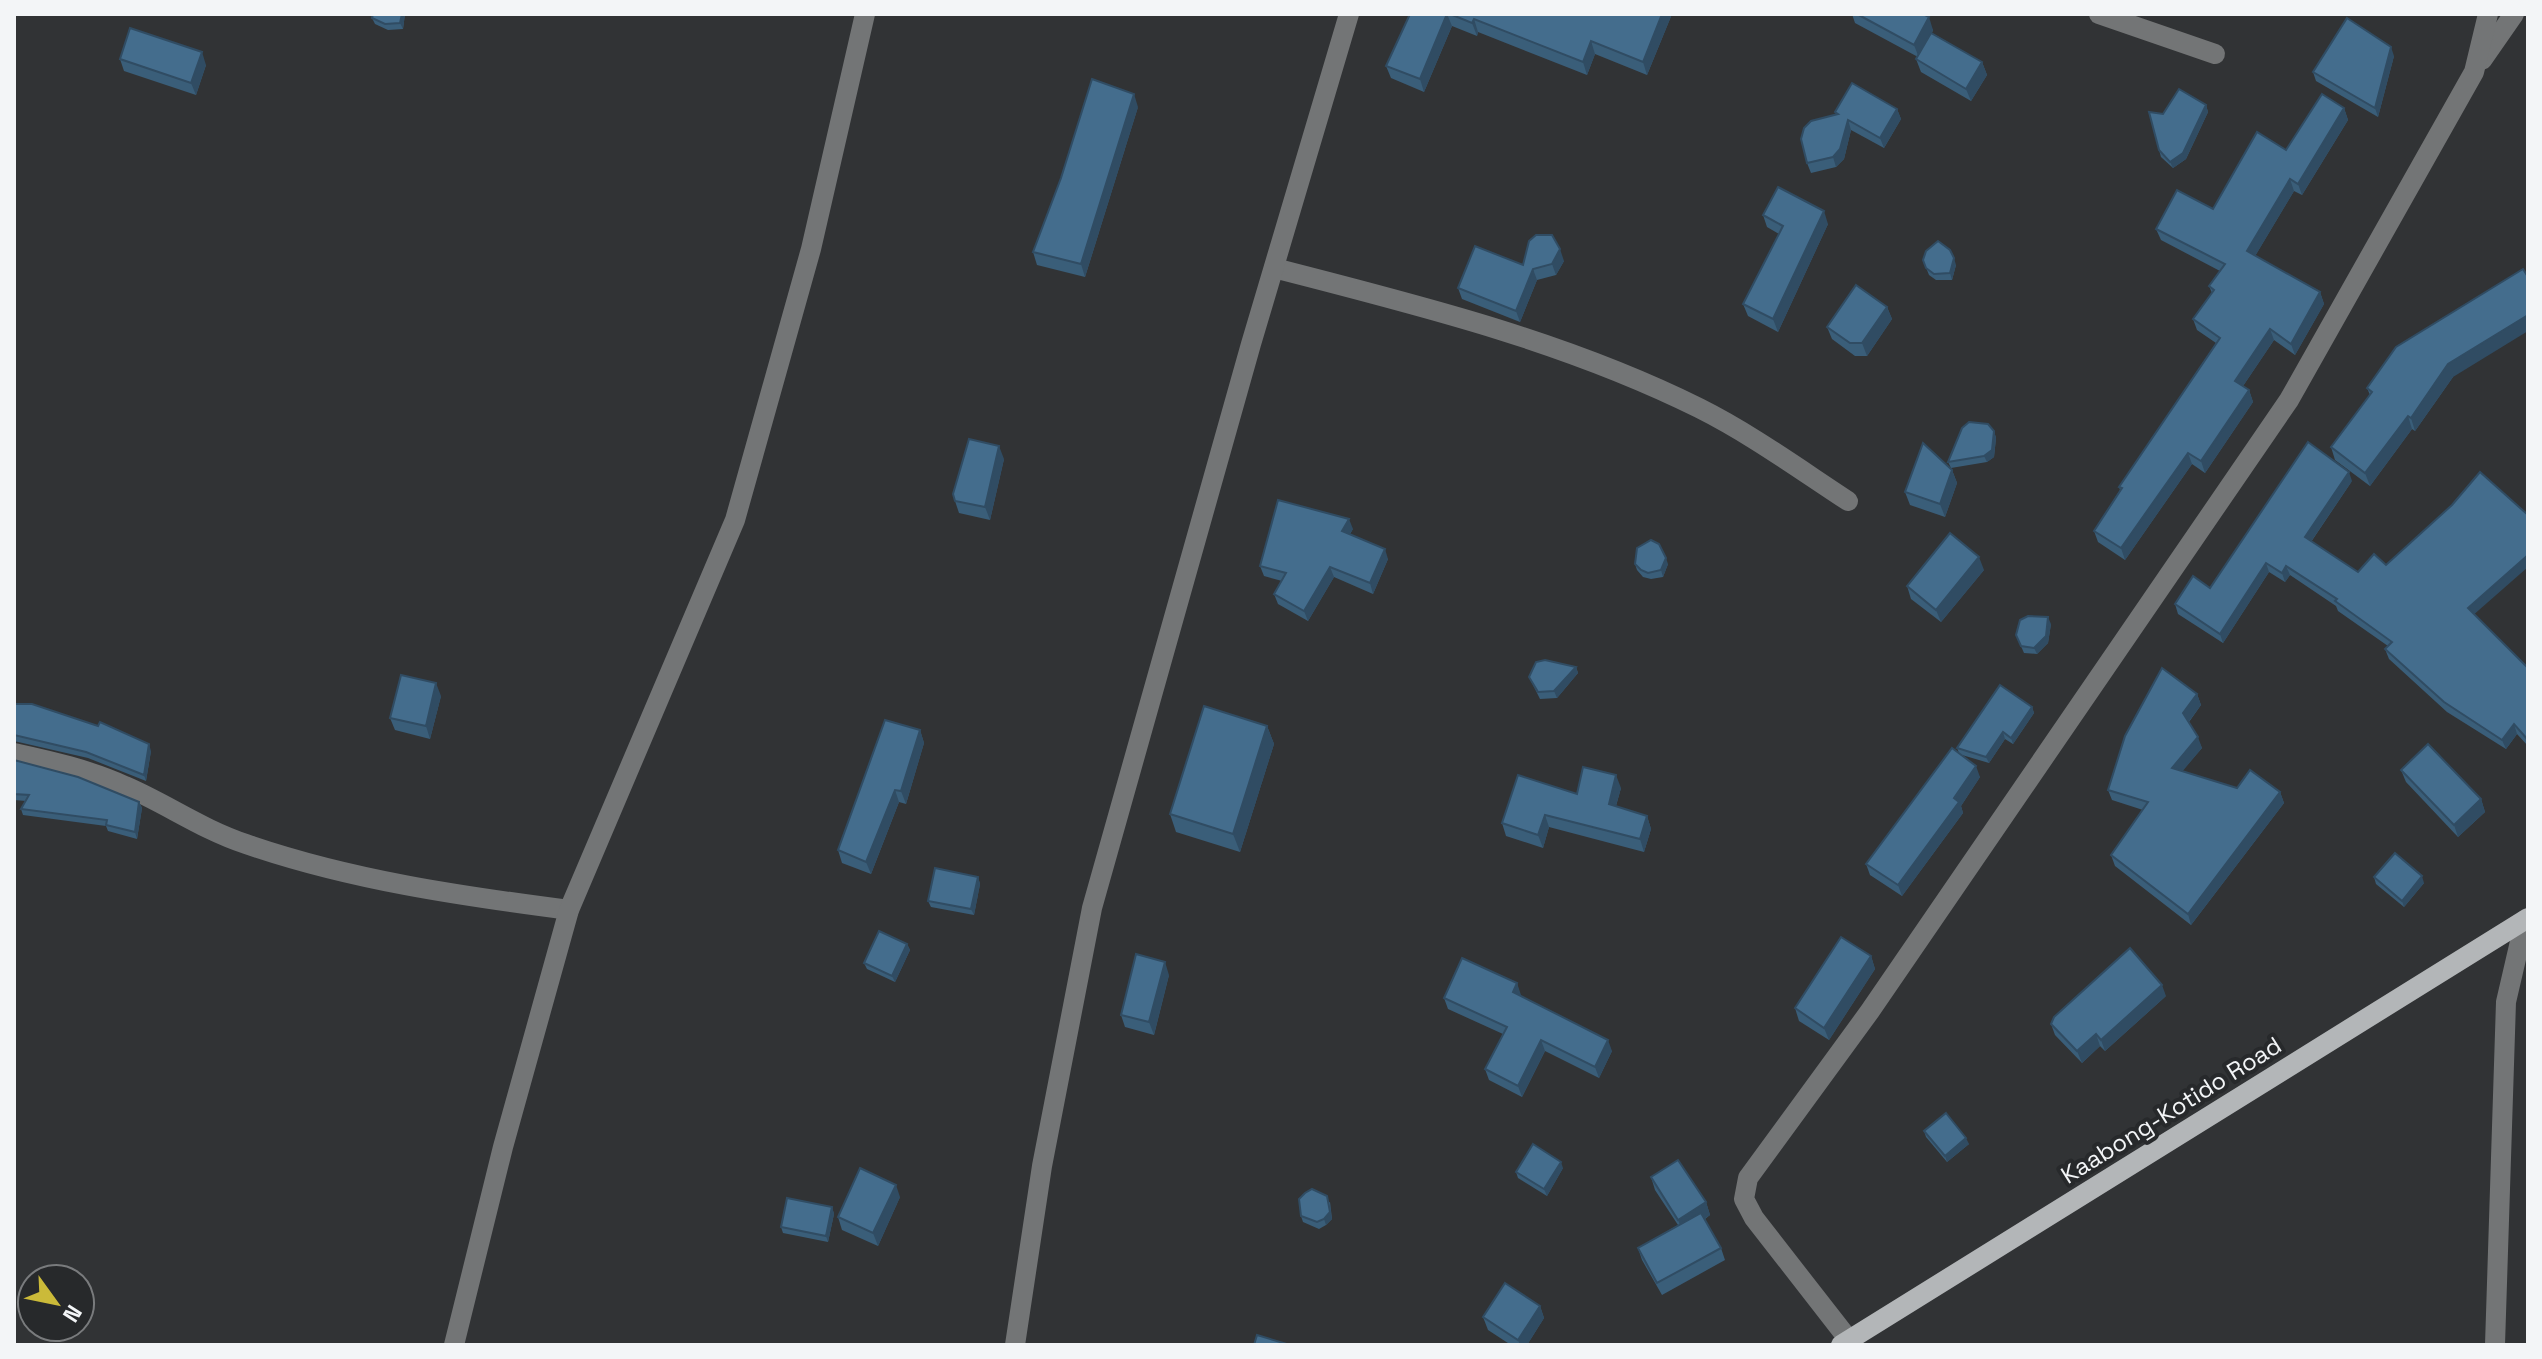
<svg xmlns="http://www.w3.org/2000/svg" width="2542" height="1359" viewBox="0 0 2542 1359" font-family="'Space Grotesk',sans-serif">
  <rect width="100%" height="100%" fill="#313335"/>
  <g fill="none" stroke-linecap="round" stroke-linejoin="round">
    <!-- minor -->
    <g stroke="#737576" stroke-width="20">
      <polyline points="2099,14 2215,54"/>
      <polyline points="2482,60 2514,14"/>
      <path d="M 1274,268 C 1418,305 1564,341 1699,408 C 1751,434 1799,469 1848,501"/>
      <path d="M 14,753 C 51,761 90,770 125,786 C 167,804 201,829 246,844 C 350,880 461,896 569,910"/>
      <polyline points="1849,1340 1754,1218 1744,1199 1748,1178 1870,1011 2289,400 2474,72 2488,14"/>
      <polyline points="454,1345 503,1147 569,910 735,520 811,249 865,14"/>
      <polyline points="1015,1345 1042,1166 1092,908 1251,344 1349,14"/>
      <polyline points="2495,1345 2506,1002 2525,920"/>
    </g>
    <!-- major -->
    <polyline stroke="#b3b6b8" stroke-width="20" points="1841,1345 2528,918"/>
  </g>
  <!-- wall -->
  <g fill="#3a5e79">
    <polygon points="373,14 405,14 403,29 388,30 375,24 372,18"/>
    <polygon points="1410,14 1672,14 1647,75 1595,54 1587,75 1478,32 1477,36 1452,26 1424,92 1391,78 1386,66"/>
    <polygon points="1852,14 1923,14 1933,30 1932,33 1982,62 1987,75 1971,101 1921,72 1916,59 1918,57 1855,23"/>
    <polygon points="2394,56 2378,117 2316,81 2313,72"/>
    <polygon points="120,59 206,65 196,95 124,71"/>
    <polygon points="2206,105 2208,112 2186,159 2173,168 2161,157 2159,150 2163,114"/>
    <polygon points="1138,107 1085,277 1037,265 1033,252"/>
    <polygon points="2344,108 2348,120 2302,195 2294,191 2255,256 2320,292 2324,304 2295,355 2274,340 2243,386 2249,390 2253,402 2205,473 2192,464 2125,560 2098,542 2094,531 2120,490 2119,487 2216,343 2197,330 2193,319 2212,293 2209,286 2220,271 2161,240 2156,229 2213,209 2286,150"/>
    <polygon points="1897,109 1901,119 1884,148 1851,130 1844,159 1836,167 1811,173 1807,163 1836,114 1835,112"/>
    <polygon points="1763,215 1828,224 1778,332 1748,316 1743,304 1779,234 1767,227"/>
    <polygon points="1923,260 1956,265 1952,280 1936,280 1929,275"/>
    <polygon points="1564,261 1556,275 1537,280 1520,322 1462,299 1458,288 1523,265"/>
    <polygon points="1887,307 1892,319 1867,356 1855,356 1832,339 1827,327"/>
    <polygon points="2453,377 2415,431 2412,429 2370,486 2335,460 2331,447 2370,395 2367,388"/>
    <polygon points="1994,431 1996,438 1994,457 1987,462 1951,468 1948,462"/>
    <polygon points="1004,459 990,520 959,513 955,501"/>
    <polygon points="1952,470 1957,483 1945,517 1910,505 1905,492"/>
    <polygon points="2352,481 2311,542 2358,572 2386,565 2474,614 2528,668 2528,746 2517,734 2506,749 2447,712 2389,659 2385,649 2388,646 2338,611 2336,606 2290,575 2285,582 2269,572 2223,643 2178,614 2175,604 2210,588"/>
    <polygon points="1353,529 1350,534 1388,559 1373,594 1334,577 1308,621 1278,604 1274,594 1282,581 1264,576 1260,566"/>
    <polygon points="1635,564 1668,564 1663,577 1651,579 1643,577 1637,570"/>
    <polygon points="1984,570 1941,622 1911,599 1907,586"/>
    <polygon points="2051,624 2048,643 2037,654 2024,653 2016,635"/>
    <polygon points="1576,667 1578,673 1557,698 1540,699 1529,677"/>
    <polygon points="2197,694 2201,705 2189,722 2202,748 2182,771 2237,788 2280,792 2284,803 2191,925 2115,866 2111,855 2143,810 2112,800 2108,790"/>
    <polygon points="441,696 430,739 395,730 390,718"/>
    <polygon points="14,704 151,751 146,781 88,758 14,741"/>
    <polygon points="2032,707 2034,713 2013,744 2005,739 1989,763 1962,755 1980,777 1961,806 1963,813 1902,896 1870,875 1866,864 1959,753 1957,748"/>
    <polygon points="1267,726 1274,744 1240,852 1176,832 1170,814"/>
    <polygon points="920,730 924,743 906,804 899,802 871,874 842,863 838,850"/>
    <polygon points="14,760 139,802 142,808 137,839 108,831 106,826 23,815 21,809 26,801 14,800"/>
    <polygon points="2401,770 2481,799 2485,812 2458,837 2406,782"/>
    <polygon points="1621,788 1616,806 1647,816 1651,829 1644,852 1549,827 1543,848 1506,836 1502,823 1577,794"/>
    <polygon points="978,877 980,884 974,915 931,907 928,901"/>
    <polygon points="2374,877 2424,883 2404,907 2376,884"/>
    <polygon points="907,944 910,950 895,982 867,969 864,963"/>
    <polygon points="1871,956 1875,969 1829,1040 1799,1021 1795,1008"/>
    <polygon points="1169,975 1154,1035 1125,1027 1121,1015"/>
    <polygon points="1517,983 1520,996 1612,1051 1599,1078 1545,1051 1522,1097 1489,1080 1485,1069 1503,1034 1448,1009 1444,998"/>
    <polygon points="2166,996 2105,1051 2100,1046 2082,1063 2055,1035 2051,1024"/>
    <polygon points="1924,1131 1969,1144 1947,1162 1926,1137"/>
    <polygon points="1563,1168 1547,1196 1518,1178 1516,1172"/>
    <polygon points="1651,1177 1706,1202 1710,1215 1705,1219 1721,1248 1725,1260 1662,1295 1642,1260 1638,1248 1678,1225 1655,1190"/>
    <polygon points="900,1197 878,1246 842,1230 838,1217"/>
    <polygon points="1330,1202 1332,1219 1326,1225 1319,1229 1303,1222 1301,1216"/>
    <polygon points="832,1207 834,1214 828,1242 783,1233 781,1227"/>
    <polygon points="1540,1306 1544,1318 1527,1345 1511,1345 1488,1330 1483,1317"/>
  </g>
  <!-- shaded-wall -->
  <g fill="#304c63">
    <polygon points="402,14 405,14 403,29 400,23"/>
    <polygon points="1447,14 1452,26 1424,92 1420,79"/>
    <polygon points="1662,14 1672,14 1647,75 1643,62"/>
    <polygon points="1929,17 1933,30 1919,58 1914,45"/>
    <polygon points="1474,19 1478,32 1477,36 1472,23"/>
    <polygon points="1591,41 1595,54 1587,75 1583,62"/>
    <polygon points="2391,47 2394,56 2378,117 2375,108"/>
    <polygon points="202,52 206,65 196,95 191,83"/>
    <polygon points="1982,62 1987,75 1971,101 1966,89"/>
    <polygon points="1134,94 1138,107 1085,277 1081,264"/>
    <polygon points="2206,105 2208,112 2186,159 2173,168 2170,162"/>
    <polygon points="2344,108 2348,120 2302,195 2298,184"/>
    <polygon points="1897,109 1901,119 1884,148 1880,138"/>
    <polygon points="1848,120 1851,130 1844,159 1836,167 1833,157"/>
    <polygon points="2290,179 2294,191 2251,263 2247,251"/>
    <polygon points="1824,211 1828,224 1778,332 1773,319"/>
    <polygon points="1560,249 1564,261 1556,275 1552,264"/>
    <polygon points="1954,258 1956,265 1952,280 1950,273"/>
    <polygon points="1533,269 1537,280 1520,322 1516,311"/>
    <polygon points="2320,292 2324,304 2295,355 2291,344"/>
    <polygon points="1887,307 1892,319 1867,356 1862,343"/>
    <polygon points="2528,315 2528,331 2453,377 2415,431 2411,418 2448,364"/>
    <polygon points="2270,329 2274,340 2239,392 2235,381"/>
    <polygon points="2249,390 2253,402 2205,473 2201,461"/>
    <polygon points="2408,416 2412,429 2370,486 2365,473"/>
    <polygon points="1994,431 1996,438 1994,457 1987,462 1984,456"/>
    <polygon points="999,446 1004,459 990,520 985,507"/>
    <polygon points="2188,453 2192,464 2125,560 2121,548"/>
    <polygon points="1952,470 1957,483 1945,517 1940,504"/>
    <polygon points="2349,472 2352,481 2308,546 2305,537"/>
    <polygon points="1349,519 1353,529 1345,541 1342,531"/>
    <polygon points="1385,549 1388,559 1373,594 1370,583"/>
    <polygon points="2528,555 2528,567 2471,617 2468,608"/>
    <polygon points="1979,557 1984,570 1941,622 1936,610"/>
    <polygon points="1666,558 1668,564 1663,577 1661,570"/>
    <polygon points="2266,563 2269,572 2223,643 2220,634"/>
    <polygon points="2286,566 2290,575 2285,582 2282,573"/>
    <polygon points="1330,567 1334,577 1308,621 1304,611"/>
    <polygon points="2048,617 2051,624 2048,643 2037,654 2034,648"/>
    <polygon points="1576,667 1578,673 1557,698 1554,691"/>
    <polygon points="436,683 441,696 430,739 426,726"/>
    <polygon points="2197,694 2201,705 2187,724 2183,713"/>
    <polygon points="2032,707 2034,713 2013,744 2011,738"/>
    <polygon points="2514,724 2517,734 2506,749 2502,740"/>
    <polygon points="1267,726 1274,744 1240,852 1233,834"/>
    <polygon points="920,730 924,743 906,804 901,791"/>
    <polygon points="2003,732 2005,739 1989,763 1986,757"/>
    <polygon points="2198,737 2202,748 2176,779 2172,768"/>
    <polygon points="149,744 151,751 146,781 144,775"/>
    <polygon points="1976,766 1980,777 1961,806 1963,813 1902,896 1898,885"/>
    <polygon points="1616,775 1621,788 1613,816 1609,804"/>
    <polygon points="895,790 899,802 871,874 866,862"/>
    <polygon points="2280,792 2284,803 2191,925 2188,914"/>
    <polygon points="2481,799 2485,812 2458,837 2454,825"/>
    <polygon points="139,802 142,808 137,839 135,832"/>
    <polygon points="1545,815 1549,827 1543,848 1538,835"/>
    <polygon points="1647,816 1651,829 1644,852 1640,839"/>
    <polygon points="2422,876 2424,883 2404,907 2402,901"/>
    <polygon points="978,877 980,884 974,915 971,909"/>
    <polygon points="907,944 910,950 895,982 892,976"/>
    <polygon points="1871,956 1875,969 1829,1040 1824,1028"/>
    <polygon points="1165,962 1169,975 1154,1035 1149,1022"/>
    <polygon points="1517,983 1521,995 1517,1003 1513,992"/>
    <polygon points="2162,985 2166,996 2105,1051 2101,1040"/>
    <polygon points="2096,1034 2100,1046 2082,1063 2077,1051"/>
    <polygon points="1541,1040 1545,1051 1522,1097 1518,1086"/>
    <polygon points="1608,1040 1612,1051 1599,1078 1595,1067"/>
    <polygon points="1966,1138 1969,1144 1947,1162 1945,1156"/>
    <polygon points="1561,1162 1563,1168 1547,1196 1544,1189"/>
    <polygon points="896,1185 900,1197 878,1246 873,1233"/>
    <polygon points="1327,1196 1332,1219 1326,1225 1324,1219"/>
    <polygon points="1706,1202 1710,1215 1683,1233 1678,1220"/>
    <polygon points="832,1207 834,1214 828,1242 826,1236"/>
    <polygon points="1540,1306 1544,1318 1527,1345 1520,1345 1518,1340"/>
  </g>
  <!-- building -->
  <g fill="#446d8d" stroke="#304c63" stroke-width="2">
    <polygon points="373,14 402,14 400,23 385,24 372,18"/>
    <polygon points="1410,14 1447,14 1420,79 1386,66"/>
    <polygon points="1450,14 1662,14 1643,62 1591,41 1583,62 1474,19 1472,23"/>
    <polygon points="1857,14 1923,14 1929,17 1914,45"/>
    <polygon points="2347,18 2391,47 2375,108 2313,72"/>
    <polygon points="130,28 202,52 191,83 120,59"/>
    <polygon points="1931,33 1982,62 1966,89 1916,59"/>
    <polygon points="1092,79 1134,94 1081,264 1033,252 1061,178"/>
    <polygon points="1852,83 1897,109 1880,138 1848,120 1840,149 1833,157 1807,163 1801,139 1804,128 1811,121 1838,114 1835,112"/>
    <polygon points="2179,89 2206,105 2183,153 2170,162 2159,150 2149,112 2163,114"/>
    <polygon points="2322,94 2344,108 2298,184 2290,179 2247,251 2320,292 2291,344 2270,329 2235,381 2249,390 2201,461 2188,453 2121,548 2094,531 2122,488 2119,487 2220,338 2193,319 2214,290 2209,286 2225,264 2156,229 2177,190 2213,209 2257,132 2286,150"/>
    <polygon points="1778,187 1824,211 1773,319 1743,304 1783,226 1763,215"/>
    <polygon points="1536,235 1552,235 1560,249 1552,264 1533,269 1516,311 1458,288 1475,246 1523,265 1529,241"/>
    <polygon points="1938,241 1950,250 1954,258 1950,273 1934,274 1926,268 1923,260 1926,251"/>
    <polygon points="2523,269 2528,277 2528,315 2448,364 2411,418 2408,416 2365,473 2331,447 2372,392 2367,388 2396,347"/>
    <polygon points="1856,285 1887,307 1862,343 1850,343 1827,327"/>
    <polygon points="1969,422 1988,424 1994,431 1992,450 1984,456 1948,462 1962,428"/>
    <polygon points="969,439 999,446 985,507 955,501 953,494"/>
    <polygon points="2308,442 2349,472 2305,537 2358,572 2374,554 2386,565 2452,505 2480,472 2528,515 2528,555 2468,608 2528,668 2528,740 2514,724 2502,740 2444,702 2385,649 2392,642 2335,601 2337,599 2286,566 2282,573 2266,563 2220,634 2175,604 2193,576 2210,588"/>
    <polygon points="1923,443 1952,470 1940,504 1905,492"/>
    <polygon points="1278,500 1349,519 1342,531 1385,549 1370,583 1330,567 1304,611 1274,594 1286,573 1260,566"/>
    <polygon points="1950,533 1979,557 1936,610 1907,586"/>
    <polygon points="1651,540 1659,544 1666,558 1661,570 1648,573 1641,570 1635,564 1637,548"/>
    <polygon points="2028,616 2048,617 2046,636 2034,648 2021,646 2016,635 2020,620"/>
    <polygon points="1545,660 1576,667 1554,691 1538,692 1529,677 1536,662"/>
    <polygon points="2162,668 2197,694 2183,713 2198,737 2172,768 2237,788 2250,770 2280,792 2188,914 2111,855 2148,802 2108,790 2125,736"/>
    <polygon points="401,675 436,683 426,726 390,718"/>
    <polygon points="2000,685 2032,707 2011,738 2003,732 1986,757 1957,748"/>
    <polygon points="14,704 32,704 98,726 100,722 149,744 144,775 86,752 14,735"/>
    <polygon points="1204,706 1267,726 1233,834 1170,814"/>
    <polygon points="885,720 920,730 901,791 895,790 866,862 838,850"/>
    <polygon points="2428,744 2481,799 2454,825 2401,770"/>
    <polygon points="1952,748 1976,766 1954,798 1959,802 1898,885 1866,864"/>
    <polygon points="14,760 78,777 139,802 135,832 106,825 107,820 21,809 29,795 14,794"/>
    <polygon points="1583,767 1616,775 1609,804 1647,816 1640,839 1545,815 1538,835 1502,823 1518,775 1577,794"/>
    <polygon points="2395,853 2422,876 2402,901 2374,877"/>
    <polygon points="935,868 978,877 971,909 928,901"/>
    <polygon points="879,931 907,944 892,976 864,963"/>
    <polygon points="1841,937 1871,956 1824,1028 1795,1008"/>
    <polygon points="2130,948 2162,985 2101,1040 2096,1034 2077,1051 2051,1024 2054,1017"/>
    <polygon points="1136,954 1165,962 1149,1022 1121,1015"/>
    <polygon points="1462,958 1517,983 1513,992 1608,1040 1595,1067 1541,1040 1518,1086 1485,1069 1507,1027 1444,998"/>
    <polygon points="1946,1113 1966,1138 1945,1156 1924,1131"/>
    <polygon points="1533,1144 1561,1162 1544,1189 1516,1172"/>
    <polygon points="1678,1160 1706,1202 1678,1220 1651,1177"/>
    <polygon points="860,1168 896,1185 873,1233 838,1217"/>
    <polygon points="1312,1189 1327,1196 1330,1212 1324,1219 1317,1222 1301,1216 1299,1199 1305,1193"/>
    <polygon points="787,1198 832,1207 826,1236 781,1227"/>
    <polygon points="1701,1213 1721,1248 1657,1283 1638,1248"/>
    <polygon points="1505,1283 1540,1306 1518,1340 1483,1317"/>
    <polygon points="1257,1335 1290,1345 1254,1345"/>
  </g>
  <g text-anchor="middle" dominant-baseline="central" stroke-width="8" stroke-linejoin="round" paint-order="stroke">
    <!-- street labels -->
    <g font-size="24" fill="#f3f5f7" stroke="#27292b">
      <text transform="translate(2171 1110) rotate(-32)">Kaabong-Kotido Road</text>
    </g>
  </g>
  <!-- border -->
  <rect width="2542" height="1359" fill="none" stroke="#f3f5f7" stroke-width="32"/>
  <!-- north arrow -->
  <g transform="translate(56 1303) rotate(123)"><circle r="38" fill="#27292b" stroke="#797b7d" stroke-width="2"/>
  <path d="M0-6L14 30L0 20L-14 30Z" fill="#cbba39"/>
  <text y="-12" font-size="22" font-weight="bold" text-anchor="middle" fill="#f3f5f7">N</text>
  </g>
</svg>
